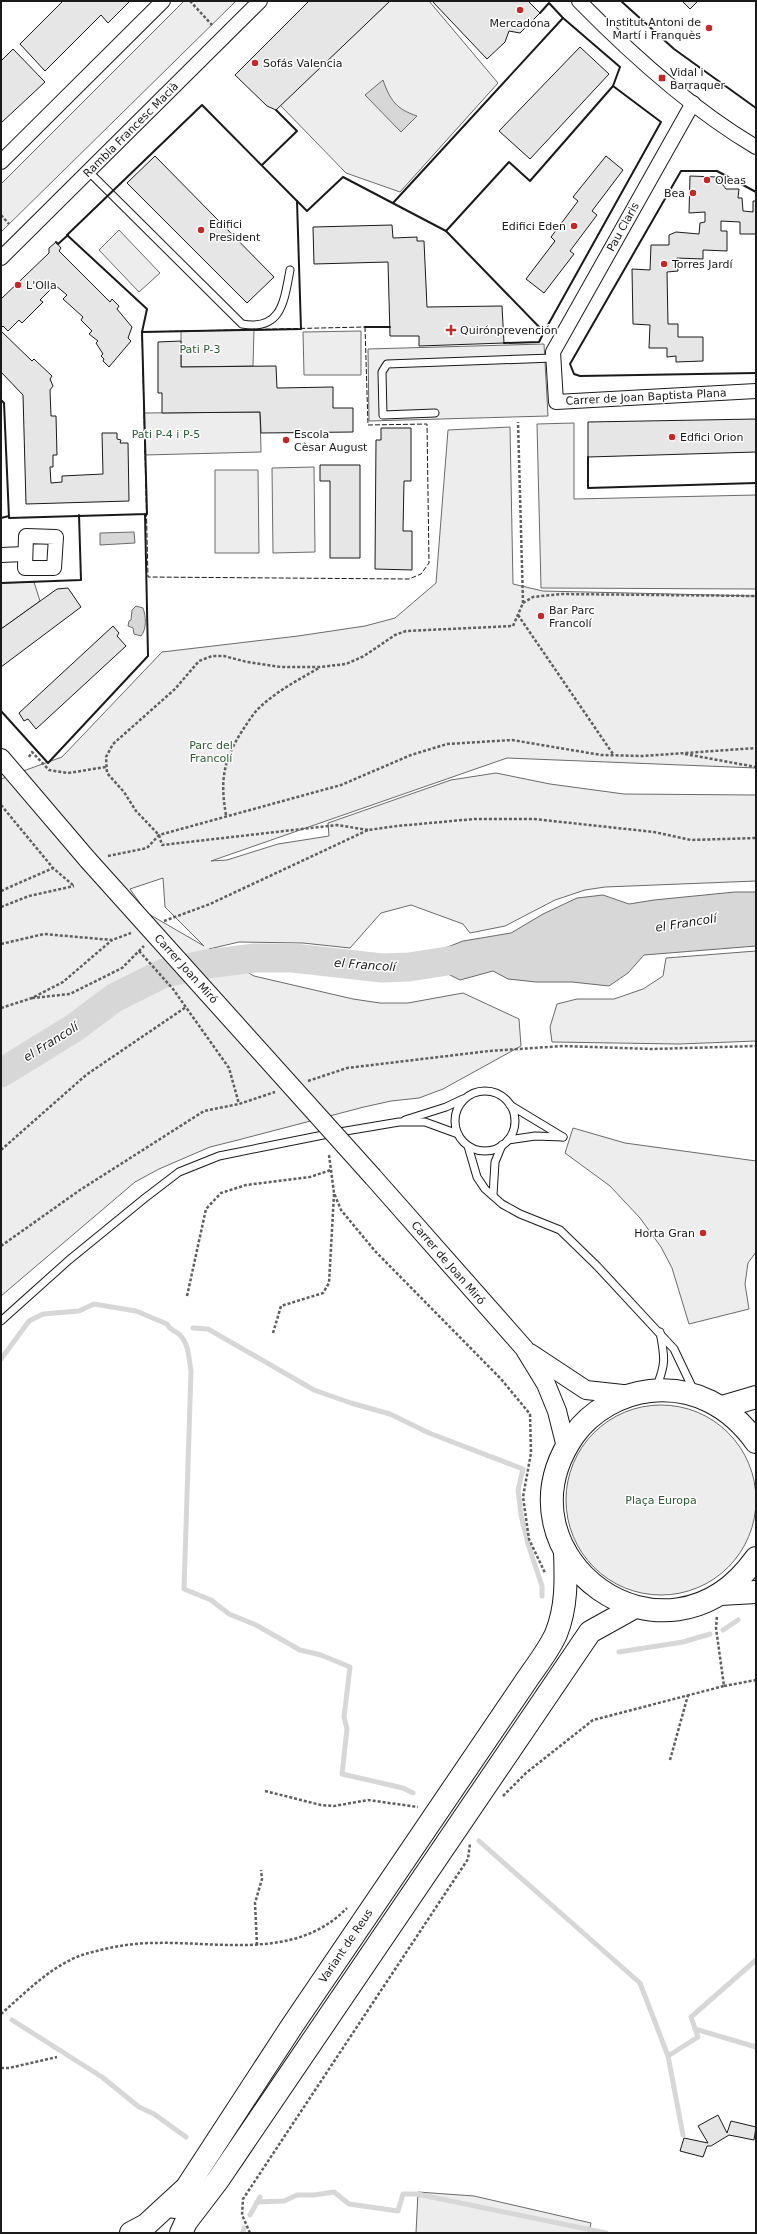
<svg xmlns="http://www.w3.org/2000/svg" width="757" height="2234" viewBox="0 0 757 2234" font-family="'DejaVu Sans',sans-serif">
  <rect width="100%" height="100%" fill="#fff"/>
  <!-- built -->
  <g fill="#ededed" stroke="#6a6a6a" fill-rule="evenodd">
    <polygon points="184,1 236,1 1,232 1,184"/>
    <polygon points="390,1 429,1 498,83 400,192 346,173 280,105"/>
    <polygon points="119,230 160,273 139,292 99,250"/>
    <polygon points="254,330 253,366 181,367 181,331"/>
    <polygon points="361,331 361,375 304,375 303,332"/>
    <polygon points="544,344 548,416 369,421 368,349"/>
    <polygon points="260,412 261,452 145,455 144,413"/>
    <polygon points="574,423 574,499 756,495 756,589 541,588 537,424"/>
    <path d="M 510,427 L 513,584 L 543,591 L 756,596 L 756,768 L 507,758 L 211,861 L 227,860 L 278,844 L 329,836 L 328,823 L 451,780 L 496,773 L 550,784 L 624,794 L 756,795 L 756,881 L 605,887 L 585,890 L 555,900 L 505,926 L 470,933 L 463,924 L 411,905 L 381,913 L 350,948 L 303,943 L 239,942 L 209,949 L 254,976 L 353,999 L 380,1003 L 408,1003 L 463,993 L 519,1019 L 521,1046 L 443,1089 L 419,1098 L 391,1101 L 364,1107 L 238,1140 L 210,1147 L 159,1169 L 135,1182 L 1,1296 L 1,779 L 62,757 L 162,652 L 298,636 L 365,626 L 395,618 L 436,583 L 448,430 ZM 163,878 L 165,907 L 204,946 L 147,913 L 130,889 Z"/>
    <polygon points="314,467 315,552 273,553 272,468"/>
    <polygon points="215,470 258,470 259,553 215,553"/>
    <polygon points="34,582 40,601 1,629 1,583"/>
    <polygon points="756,951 756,1041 679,1044 552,1042 550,1027 557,1004 577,999 614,999 643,989 663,976 666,958"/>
    <polygon points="573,1128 625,1143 756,1161 756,1252 748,1263 745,1284 749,1309 689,1324 672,1268 661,1247 640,1218 610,1186 565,1153"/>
    <circle cx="661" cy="1500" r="95"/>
    <polygon points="418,2192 474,2196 591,2223 589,2233 416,2233"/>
  </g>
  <!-- water -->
  <g fill="#d7d7d7" stroke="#6a6a6a">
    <path d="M 383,80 C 390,100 396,109 417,116 L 401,132 L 365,95 Z"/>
    <polygon points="134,532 135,543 100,545 100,533"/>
    <path d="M 136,606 L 143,608 C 146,616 147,629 141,636 L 134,634 L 133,628 L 128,626 L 129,621 L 131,620 L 132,610 Z"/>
    <polygon points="735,892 756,892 756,946 644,955 628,973 609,986 572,982 536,982 508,979 493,971 460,980 448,974 445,948 463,941 511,933 543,914 577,898 603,895 629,904 654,900"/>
  </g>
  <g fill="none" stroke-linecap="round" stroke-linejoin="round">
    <!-- stream -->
    <g stroke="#d7d7d7" stroke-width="5">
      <polyline points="193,1328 208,1329 314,1390 351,1403 390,1414 429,1433 523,1469 518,1490 521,1515 528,1544 542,1586 542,1596"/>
      <path d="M 1,1359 L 29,1321 L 43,1314 L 79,1311 L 94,1304 L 136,1311 L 167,1324 C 170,1331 175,1330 180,1335 C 189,1344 189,1360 191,1371 L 184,1589 L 211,1600 L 229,1614 L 256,1625 L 300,1650 L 321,1655 L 350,1667 L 344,1717 L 347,1729 L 342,1774 L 403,1788 L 413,1793"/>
      <polyline points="723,1630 738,1620"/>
      <polyline points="619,1652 683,1642 710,1634"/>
      <polyline points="479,1841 640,1983 668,2056 683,2135"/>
      <polyline points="12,2020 102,2077 139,2107 154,2114 186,2137"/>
      <polyline points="695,2029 756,2047"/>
      <polyline points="668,2056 698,2037 691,2017 756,1960"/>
      <polyline points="257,2202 284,2201 297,2195 314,2195 334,2192 349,2204 398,2211 403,2194 417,2194 606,2233"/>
      <polyline points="250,2215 260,2197"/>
      <polyline points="243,2233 244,2228"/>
    </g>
    <!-- river -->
    <polyline stroke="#d7d7d7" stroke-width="29" points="1,1073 74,1028 114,998 164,973 207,964 255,958 293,958 382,968 409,967 486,955"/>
  </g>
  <!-- building -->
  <g fill="#e6e6e6" stroke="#1a1a1a">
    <polygon points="63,1 130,1 108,23 101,15 45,71 20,44"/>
    <polygon points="309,1 390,1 276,110 267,106 235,75"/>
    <polygon points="432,1 528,1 540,13 520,33 509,31 505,42 487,59"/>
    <polygon points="682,1 698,1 690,9"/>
    <polygon points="580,47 609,74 530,159 499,131"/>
    <polygon points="13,49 45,82 1,123 1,61"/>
    <polygon points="155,156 274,277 247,303 127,183"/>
    <polygon points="606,156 623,170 592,211 597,215 570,251 574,254 544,293 526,279 555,241 551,237 578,201 573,197"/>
    <polygon points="690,176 717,177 726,189 739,189 738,198 742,198 743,211 753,212 753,201 756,201 756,244 756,234 740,234 740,222 721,221 721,231 727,231 727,251 703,250 703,259 677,258 678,271 667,272 668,324 678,324 678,337 703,337 703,361 676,362 676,356 667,357 667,348 649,348 650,325 633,324 632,269 650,270 651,245 669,245 669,235 676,232 699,234 700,223 705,222 705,212 689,213"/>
    <polygon points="392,225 393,238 417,237 417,241 424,241 427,307 502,306 504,343 419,346 419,336 390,336 388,262 314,264 313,227"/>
    <polygon points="56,242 61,248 59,251 110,302 112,299 119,306 117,309 132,327 128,338 131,341 109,367 103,361 104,359 101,356 103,354 96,343 98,341 89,334 92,331 81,320 83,317 63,299 67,295 55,285 40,300 43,302 22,323 19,320 8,331 3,326 1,328 1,299 49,253 49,248"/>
    <polygon points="1,331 32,361 34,359 52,376 50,379 53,386 50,390 51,416 56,416 57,455 53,455 53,467 50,467 51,483 62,482 62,476 103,474 102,433 117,433 117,439 121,440 120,443 128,443 129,501 26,504 23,395 1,372"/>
    <polygon points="181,341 181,367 276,366 277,388 333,387 333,408 353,408 353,432 261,433 260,412 162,413 162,393 158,393 158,342"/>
    <polygon points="756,419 756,452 588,457 588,422"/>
    <polygon points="381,428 411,428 411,481 404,481 403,531 412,531 412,570 375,569 376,440 381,440"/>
    <polygon points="320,465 360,465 360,558 330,558 330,481 320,481"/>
    <polygon points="68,588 81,607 1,667 1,629 57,589"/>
    <polygon points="113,626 119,633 117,636 126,646 36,729 28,719 24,721 19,713"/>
    <polygon points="718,2115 727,2133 731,2121 756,2127 754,2140 729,2135 711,2146 707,2146 703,2157 680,2151 684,2138 708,2143 698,2126"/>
  </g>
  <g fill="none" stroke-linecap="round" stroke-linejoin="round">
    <defs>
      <g id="service">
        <path d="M 89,172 L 242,324 C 282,331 284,301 290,270"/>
        <polyline points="435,413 383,415 382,372 387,364 553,358"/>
        <circle cx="485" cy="1121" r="30"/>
        <polyline points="510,1105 563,1137"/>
        <polyline points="405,1120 446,1107 463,1099"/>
        <polyline points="508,1140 535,1136 563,1137"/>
        <polyline points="468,1146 477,1177 485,1189 502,1204 520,1214 560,1230 597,1266 674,1349 694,1391"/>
        <polyline points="493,1195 495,1162 502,1145"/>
        <polyline points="1,1321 69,1260 145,1198 179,1172 219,1156 328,1134 399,1122 425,1122 458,1134"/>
        <path d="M 656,1388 C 666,1364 665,1358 660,1332"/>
      </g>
      <g id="minor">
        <path d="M 579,1 C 630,53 693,110 756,147"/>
        <polyline points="693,103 553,352 556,402 756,391"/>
        <polyline points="1,162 163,1"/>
        <polyline points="1,258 260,1"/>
        <polygon points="26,536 56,537 54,568 25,568"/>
        <polyline points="1,555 25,554"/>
      </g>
      <g id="tertiary">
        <polyline points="1,758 88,860"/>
        <polyline points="373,1177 524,1348 546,1384 557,1411 566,1447"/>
        <polyline points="530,1353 586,1390 632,1395"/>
      </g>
      <g id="trunk">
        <polyline points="722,1407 756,1397"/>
        <path d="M 756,1442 C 731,1407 694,1386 650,1391 C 621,1394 591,1411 574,1435 C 490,1556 666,1685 756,1558"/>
        <polyline points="720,1594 756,1592"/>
        <path d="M 174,2207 L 292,2026 L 526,1681 C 536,1666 549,1650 556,1634 C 567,1607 566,1580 565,1551"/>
        <polyline points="181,2233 186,2222 218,2180 590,1632 635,1607"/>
      </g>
      <polyline id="motorway" points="131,2233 146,2225 184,2190"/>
    </defs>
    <!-- service casing -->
    <use href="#service" stroke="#1a1a1a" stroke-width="9"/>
    <!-- minor casing -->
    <use href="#minor" stroke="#1a1a1a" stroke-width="16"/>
    <!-- tertiary casing -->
    <use href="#tertiary" stroke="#1a1a1a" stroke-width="20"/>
    <!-- trunk casing -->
    <use href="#trunk" stroke="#1a1a1a" stroke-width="24"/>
    <!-- motorway casing -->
    <use href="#motorway" stroke="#1a1a1a" stroke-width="24"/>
    <!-- path -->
    <g stroke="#5f5f5f" stroke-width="2.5" stroke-dasharray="3 2" stroke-linecap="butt">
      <polyline points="190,1 212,25"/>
      <polyline points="1,215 9,224"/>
      <polyline points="523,603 533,597 561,594 756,596"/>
      <polyline points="518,615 613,754"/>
      <polyline points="685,754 756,767"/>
      <polyline points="29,757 32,752 49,770 68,773 106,767"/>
      <polyline points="1,805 53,868 74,886"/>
      <path d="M 226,815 C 220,781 223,761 242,731 C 247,724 252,715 258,709 C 275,692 298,680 319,668"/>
      <polyline points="368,830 337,825 162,845 159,835 136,811 124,792 107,773 106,757 113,744 175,689 199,661 212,656 224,656 247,662 281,667 320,667 346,664 364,656 395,635 406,631 513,626 523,603 518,422"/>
      <polyline points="108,856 147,848 159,835 341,785 411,755 447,744 512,740 601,755 643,756 756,748"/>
      <polyline points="1,891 53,868"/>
      <polyline points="1,907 29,896 74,886"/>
      <polyline points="164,921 210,904 368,830 397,826 474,819 534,819 654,832 691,840 756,838"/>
      <polyline points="1,944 44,934 112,940 131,933"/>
      <polyline points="139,951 173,989 229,1068 239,1104"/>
      <polyline points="32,998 70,994 122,968 144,946"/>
      <polyline points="1,1008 32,998 63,982 112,940"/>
      <polyline points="308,1081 347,1068 489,1051 563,1046 652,1049 756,1046"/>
      <polyline points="1,1150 86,1075 186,1007"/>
      <polyline points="329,1155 334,1193 341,1210 375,1251 501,1379 530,1414 531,1453 523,1497 529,1539 545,1573"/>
      <polyline points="1,1246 80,1190 204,1111 239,1104 275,1092"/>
      <polyline points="187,1296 206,1209 221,1193 246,1185 310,1177 331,1170"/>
      <polyline points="273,1333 281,1306 323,1293 329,1283 334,1194"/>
      <polyline points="724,1686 756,1680"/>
      <polyline points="670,1760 688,1695"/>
      <polyline points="265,1791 321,1805 334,1806 368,1800 418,1807"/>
      <polyline points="503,1796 526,1773 593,1720 724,1686 716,1628 717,1615"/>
      <polyline points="257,1945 255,1903 262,1879 261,1870"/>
      <path d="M 1,2014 C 25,1993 51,1966 82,1955 C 105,1948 130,1943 154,1943 C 219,1941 296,1961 347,1908"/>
      <polyline points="1,2068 9,2068 57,2057"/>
      <polyline points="250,2233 242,2215 243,2199 468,1859 470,1843"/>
    </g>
    <!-- service -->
    <use href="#service" stroke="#fff" stroke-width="7"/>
    <!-- minor -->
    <use href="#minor" stroke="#fff" stroke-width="14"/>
    <!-- tertiary -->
    <use href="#tertiary" stroke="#fff" stroke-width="18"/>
    <!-- trunk -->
    <use href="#trunk" stroke="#fff" stroke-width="22"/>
    <!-- motorway -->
    <use href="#motorway" stroke="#fff" stroke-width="22"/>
    <defs>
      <polyline id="tertiary-bridge" points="88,860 373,1177"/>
    </defs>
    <!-- tertiary-bridge casing -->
    <use href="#tertiary-bridge" stroke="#1a1a1a" stroke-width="20" stroke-linecap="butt"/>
    <!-- tertiary-bridge -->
    <use href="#tertiary-bridge" stroke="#fff" stroke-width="18"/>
    <!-- fence -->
    <polygon stroke="#1a1a1a" stroke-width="1" stroke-dasharray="5 2" stroke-linecap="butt" points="365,327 368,425 427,424 429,563 421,574 409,579 148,577 142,332"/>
    <!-- wall -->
    <g stroke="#1a1a1a" stroke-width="2">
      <polyline points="621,1 674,49 756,108"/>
      <polyline points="540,13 549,3 563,18"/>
      <polygon points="202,105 297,201 301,329 142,332 147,309 67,235"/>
      <polyline points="262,165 297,131 276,110"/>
      <polyline points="756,192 717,171 681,171 570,364 574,374 580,376 756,373"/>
      <polyline points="297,201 307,211 343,177 446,231 544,332 539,342 504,343"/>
      <polyline points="393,203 563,18 620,67 613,86 661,122 544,332"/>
      <polyline points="446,231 509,162 530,181 613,86"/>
      <polyline points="56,242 58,244 68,235"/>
      <polyline points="365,327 390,327"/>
      <polyline points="1,400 4,403 9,518 147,514 142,332"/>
      <polyline points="588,457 588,488 756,483"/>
      <polyline points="1,518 9,516"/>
      <polyline points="1,583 81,580 79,515"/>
      <polyline points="1,711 48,763 148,656 145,514"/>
    </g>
  </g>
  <!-- markers -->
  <g fill="#c62828" stroke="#fff" stroke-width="1.5">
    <circle cx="520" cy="10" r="4"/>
    <circle cx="709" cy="28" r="4"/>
    <circle cx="255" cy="63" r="4"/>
    <rect x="658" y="74" width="8" height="8" rx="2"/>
    <circle cx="707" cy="180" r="4"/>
    <circle cx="693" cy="193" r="4"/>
    <circle cx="574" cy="226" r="4"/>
    <circle cx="201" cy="230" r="4"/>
    <circle cx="664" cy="264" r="4"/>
    <circle cx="18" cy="285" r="4"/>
    <path d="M449 324h4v4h4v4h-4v4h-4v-4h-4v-4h4z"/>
    <circle cx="672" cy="437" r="4"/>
    <circle cx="286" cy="440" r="4"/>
    <circle cx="541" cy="616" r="4"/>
    <circle cx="703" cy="1233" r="4"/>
  </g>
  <g text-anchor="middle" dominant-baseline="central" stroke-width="3" stroke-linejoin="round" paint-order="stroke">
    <!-- poi labels -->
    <g font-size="11" fill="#1a1a1a" stroke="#fff" text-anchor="start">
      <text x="701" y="22" text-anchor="end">Institut Antoni de<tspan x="701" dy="13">Martí i Franquès</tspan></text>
      <text x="520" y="23" text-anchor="middle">Mercadona</text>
      <text x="263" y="63">Sofás Valencia</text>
      <text x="670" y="72">Vidal i<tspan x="670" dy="13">Barraquer</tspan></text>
      <text x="715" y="180">Oleas</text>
      <text x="685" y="193" text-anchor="end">Bea</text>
      <text x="209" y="224">Edifici<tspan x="209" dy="13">President</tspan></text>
      <text x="566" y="226" text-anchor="end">Edifici Eden</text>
      <text x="672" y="264">Torres Jardí</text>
      <text x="26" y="285">L'Olla</text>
      <text x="460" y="330">Quirónprevención</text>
      <text x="294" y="434">Escola<tspan x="294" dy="13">Cèsar August</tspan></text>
      <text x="680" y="437">Edfici Orion</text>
      <text x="549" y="610">Bar Parc<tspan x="549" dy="13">Francolí</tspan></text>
      <text x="695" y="1233" text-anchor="end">Horta Gran</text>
    </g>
    <!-- street labels -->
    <g font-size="11" fill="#1a1a1a" stroke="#fff">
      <text transform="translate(131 130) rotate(-45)">Rambla Francesc Macià</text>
      <text transform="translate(623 227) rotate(-61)">Pau Claris</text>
      <text transform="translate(646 397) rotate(-3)">Carrer de Joan Baptista Plana</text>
      <text transform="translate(186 969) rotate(48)">Carrer Joan Miró</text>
      <text transform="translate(448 1263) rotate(49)">Carrer de Joan Miró</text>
      <text transform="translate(346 1946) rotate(-56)">Variant de Reus</text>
    </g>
    <!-- park labels -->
    <g font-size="11" fill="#2b5a34" stroke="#fff">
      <text x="200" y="349">Pati P-3</text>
      <text x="166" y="434">Pati P-4 i P-5</text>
      <text x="211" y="745">Parc del<tspan x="211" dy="13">Francolí</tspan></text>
      <text x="661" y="1500">Plaça Europa</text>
    </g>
    <!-- water labels -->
    <g font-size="12" font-style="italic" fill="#1a1a1a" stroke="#fff">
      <text transform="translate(686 923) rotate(-9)">el Francolí</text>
      <text transform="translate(365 965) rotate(4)">el Francolí</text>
      <text transform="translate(51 1042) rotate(-32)">el Francolí</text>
    </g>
  </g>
  <!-- border -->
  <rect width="757" height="2234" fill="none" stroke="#1a1a1a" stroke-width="4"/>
</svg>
